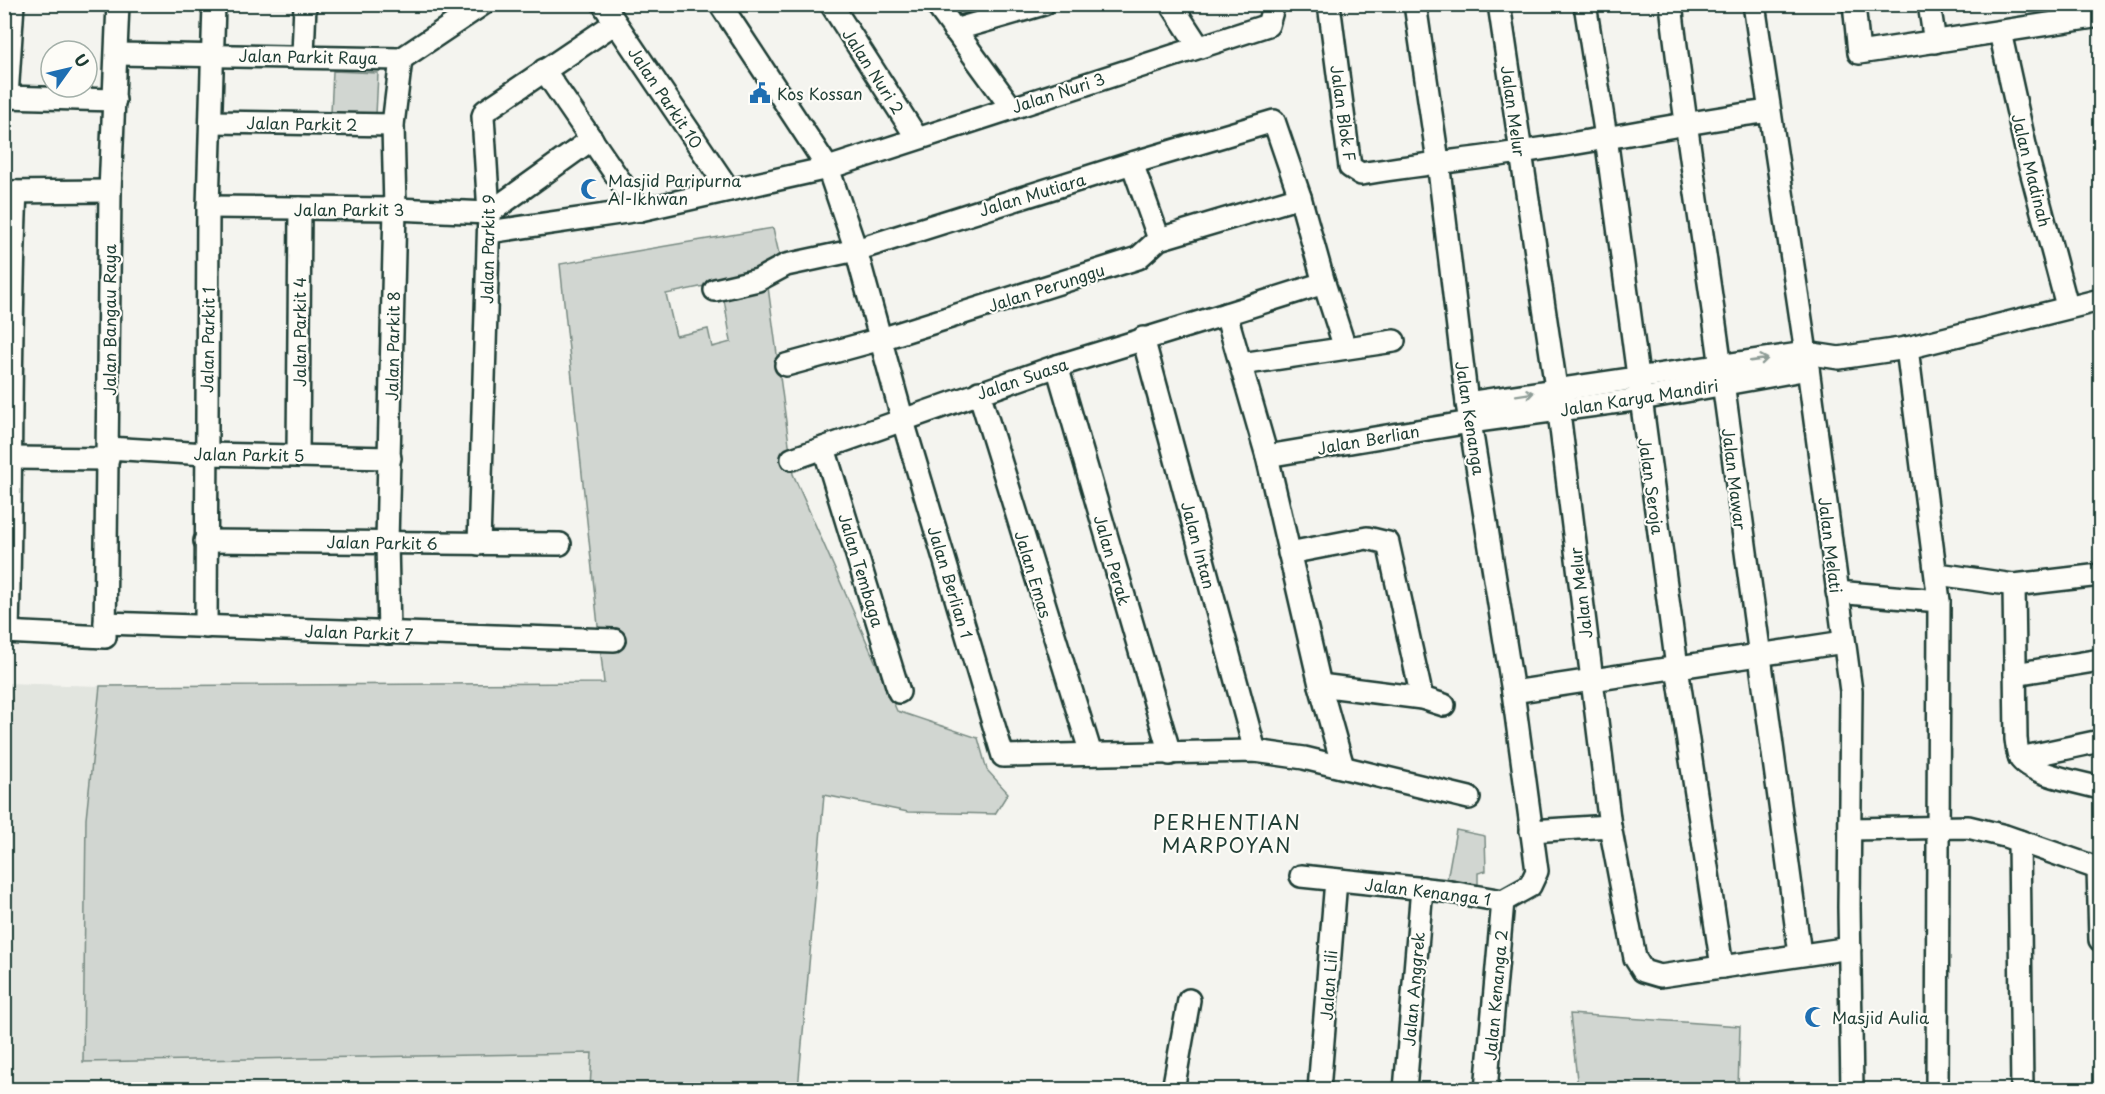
<svg xmlns="http://www.w3.org/2000/svg" width="2105" height="1094" viewBox="0 0 2105 1094" font-family="'Playpen Sans',sans-serif">
  <rect width="100%" height="100%" fill="#f4f4ef"/>
  <filter id="ink" filterUnits="userSpaceOnUse"><feTurbulence type="fractalNoise" baseFrequency=".0167" numOctaves="2"/><feDisplacementMap in="SourceGraphic" scale="12" xChannelSelector="R" yChannelSelector="G"/><feConvolveMatrix kernelMatrix="1 2 1 2 8 2 1 2 1" color-interpolation-filters="sRGB"/></filter>
  <g filter="url(#ink)">
    <!-- built -->
    <polygon fill="#e2e5df" points="5,683 100,686 86,819 83,1062 592,1053 590,1089 5,1090"/>
    <!-- green -->
    <g fill="#d1d6d1" stroke="#788a82" stroke-width="1.5">
      <polygon points="333,71 378,73 376,115 331,113"/>
      <polygon points="773,228 779,254 764,270 747,277 666,294 676,336 708,329 712,347 731,342 724,299 768,287 793,474 897,711 978,738 987,770 1008,793 995,814 908,812 824,795 798,1089 590,1089 592,1053 83,1062 86,819 100,686 604,683 560,264"/>
      <polygon points="1456,830 1485,836 1486,871 1478,873 1478,897 1445,891"/>
      <polygon points="1570,1014 1740,1026 1738,1089 1578,1089"/>
    </g>
    <!-- building -->
    <polygon fill="#b9c1bb" stroke="#1f3d34" stroke-width="1.5" points="952,4 996,4 960,15"/>
    <g fill="none" stroke-linecap="round" stroke-linejoin="round">
      <defs>
        <g id="street">
          <polyline points="603,4 729,190"/>
          <polyline points="720,4 828,168 856,250 903,421 1003,756 1255,751 1304,758 1469,798"/>
          <polyline points="831,4 917,138"/>
          <polyline points="936,4 1011,107"/>
          <polyline points="1171,4 1199,47"/>
          <path d="M 1329,4 L 1350,167 L 1361,174 C 1414,165 1467,160 1520,152 C 1603,140 1686,122 1769,111"/>
          <polyline points="1499,4 1556,388 1610,826 1635,958 1643,971 1660,976 1850,948"/>
          <polyline points="1585,4 1606,137 1677,667 1722,967"/>
          <path d="M 1671,4 C 1684,121 1703,236 1719,353 C 1747,553 1771,753 1800,954"/>
          <polyline points="1754,4 1806,353 1851,691 1849,907 1852,1090"/>
          <polyline points="1854,4 1859,53 2100,16"/>
          <polyline points="1929,4 1935,42"/>
          <polyline points="954,30 1044,4"/>
          <polyline points="2000,32 2029,163 2067,306"/>
          <polyline points="117,54 401,59 483,4"/>
          <polyline points="303,56 305,4"/>
          <polyline points="544,70 640,210"/>
          <polyline points="4,97 115,100"/>
          <polyline points="7,97 13,4"/>
          <polyline points="211,122 393,125"/>
          <polyline points="1132,163 1274,121 1300,197 1324,283 1226,314"/>
          <polyline points="4,192 110,191"/>
          <polyline points="208,207 395,209 489,213 592,139"/>
          <polyline points="489,232 640,210 828,168 1268,25 1274,4"/>
          <polyline points="1324,283 1345,348"/>
          <polyline points="715,290 758,280 786,265 856,250 1132,163 1159,239"/>
          <polyline points="1143,338 1255,751"/>
          <polyline points="1907,348 1939,601"/>
          <polyline points="1241,364 1394,341"/>
          <polyline points="786,365 881,339 1138,258 1159,239 1300,197"/>
          <polyline points="1057,366 1170,754"/>
          <polyline points="979,392 1091,754"/>
          <polyline points="1467,403 1806,353 1839,358 1907,348 2100,300"/>
          <polyline points="108,448 206,454 390,458"/>
          <polyline points="824,448 899,692"/>
          <polyline points="298,455 300,208"/>
          <polyline points="1267,456 1470,422 1641,399 1808,369"/>
          <polyline points="12,458 108,459"/>
          <polyline points="792,459 1057,366 1226,314 1267,456 1320,685 1343,767"/>
          <polyline points="205,541 560,544"/>
          <polyline points="479,544 489,213 483,116 485,111 615,23"/>
          <polyline points="1289,553 1367,538 1388,543 1422,698"/>
          <polyline points="1938,574 2014,585 2100,575"/>
          <path d="M 2014,585 L 2016,739 C 2017,745 2017,753 2020,758 C 2029,774 2083,783 2100,788"/>
          <polyline points="1837,592 1939,601 1937,1090"/>
          <polyline points="105,623 614,640"/>
          <polyline points="206,627 208,207 214,4"/>
          <polyline points="4,632 105,637 110,191 118,4"/>
          <path d="M 8,632 C 12,485 9,339 16,192"/>
          <polyline points="389,633 387,542 395,209 393,125 401,59"/>
          <polyline points="2015,674 2100,660"/>
          <polyline points="1320,685 1422,698 1444,705"/>
          <polyline points="1513,692 1844,642"/>
          <polyline points="2020,758 2100,741"/>
          <polyline points="1850,829 1968,827 2005,836 2100,869"/>
          <polyline points="1531,831 1610,826"/>
          <polyline points="2019,841 2022,1090"/>
          <polyline points="2098,868 2100,940"/>
          <polyline points="1301,876 1445,891 1503,901 1530,886 1537,871 1513,692 1467,403 1438,161 1415,4"/>
          <polyline points="1173,1090 1189,1000"/>
          <polyline points="1319,1090 1336,880"/>
          <polyline points="1405,1090 1422,888"/>
          <polyline points="1486,1090 1503,901"/>
        </g>
      </defs>
      <!-- street casing -->
      <use href="#street" stroke="#1f3d34" stroke-width="26"/>
      <!-- street -->
      <use href="#street" stroke="#fdfcf7" stroke-width="21"/>
    </g>
    <!-- one-way arrows -->
    <defs><path id="oneway-shaft" d="M-6 0H5M1.5-3L5.5 0L1.5 3" fill="none" stroke-width="1.6" stroke-linecap="round" stroke-linejoin="round" transform="scale(1.5)"/></defs>
    <g stroke="#8e9c96">
      <use href="#oneway-shaft" transform="translate(1759 360) rotate(-8)"/>
      <use href="#oneway-shaft" transform="translate(1525 394) rotate(-9)"/>
    </g>
  </g>
  <!-- icons -->
  <defs>
    <symbol id="civic-bare" viewBox="-9 -9 18 18"><path d="M-.6-6.5H3V-4.5H.6V-3L4-1V1h2V6H-6V1h2V-1L-.6-3ZM-1.2 2.5V6h2.4V2.5Z" fill="#1f6fb2" stroke="#fdfcf7" stroke-width="2.5" paint-order="stroke"/></symbol>
    <symbol id="mosque-bare" viewBox="-9 -9 18 18"><path d="M3.5-4.9A6 6 0 1 0 3.5 4.9A5 5 0 1 1 3.5-4.9Z" fill="#1f6fb2" stroke="#fdfcf7" stroke-width="2.5" paint-order="stroke"/></symbol>
  </defs>
  <g fill-rule="evenodd">
    <use href="#civic-bare" x="745" y="78" width="30" height="30"/>
    <use href="#mosque-bare" x="576" y="174" width="30" height="30"/>
    <use href="#mosque-bare" x="1800" y="1002" width="30" height="30"/>
  </g>
  <g text-anchor="middle" dominant-baseline="central" stroke-width="4.5" stroke-linejoin="round" paint-order="stroke">
    <!-- street labels -->
    <g font-size="16" fill="#1f3d34" stroke="#fdfcf7">
      <text transform="translate(308 56) rotate(1)">Jalan Parkit Raya</text>
      <text transform="translate(874 71) rotate(57)">Jalan Nuri 2</text>
      <text transform="translate(1058 92) rotate(-18)">Jalan Nuri 3</text>
      <text transform="translate(666 97) rotate(56)">Jalan Parkit 10</text>
      <text transform="translate(1514 111) rotate(82)">Jalan Melur</text>
      <text transform="translate(1344 113) rotate(82)">Jalan Blok F</text>
      <text transform="translate(302 123) rotate(1)">Jalan Parkit 2</text>
      <text transform="translate(2032 170) rotate(76)">Jalan Madinah</text>
      <text transform="translate(1032 194) rotate(-17)">Jalan Mutiara</text>
      <text x="349" y="209">Jalan Parkit 3</text>
      <text transform="translate(487 249) rotate(-89)">Jalan Parkit 9</text>
      <text transform="translate(1046 287) rotate(-18)">Jalan Perunggu</text>
      <text transform="translate(109 320) rotate(-90)">Jalan Bangau Raya</text>
      <text transform="translate(299 332) rotate(-90)">Jalan Parkit 4</text>
      <text transform="translate(207 340) rotate(-89)">Jalan Parkit 1</text>
      <text transform="translate(392 346) rotate(-89)">Jalan Parkit 8</text>
      <text transform="translate(1022 378) rotate(-19)">Jalan Suasa</text>
      <text transform="translate(1639 397) rotate(-9)">Jalan Karya Mandiri</text>
      <text transform="translate(1471 418) rotate(81)">Jalan Kenanga</text>
      <text transform="translate(1368 439) rotate(-10)">Jalan Berlian</text>
      <text transform="translate(249 454) rotate(1)">Jalan Parkit 5</text>
      <text transform="translate(1735 479) rotate(83)">Jalan Mawar</text>
      <text transform="translate(1652 486) rotate(82)">Jalan Seroja</text>
      <text transform="translate(382 542) rotate(1)">Jalan Parkit 6</text>
      <text transform="translate(1199 545) rotate(75)">Jalan Intan</text>
      <text transform="translate(1831 545) rotate(83)">Jalan Melati</text>
      <text transform="translate(1113 560) rotate(74)">Jalan Perak</text>
      <text transform="translate(862 570) rotate(73)">Jalan Tembaga</text>
      <text transform="translate(1034 574) rotate(73)">Jalan Emas</text>
      <text transform="translate(951 582) rotate(73)">Jalan Berlian 1</text>
      <text transform="translate(1580 593) rotate(-97)">Jalan Melur</text>
      <text transform="translate(359 632) rotate(2)">Jalan Parkit 7</text>
      <text transform="translate(1428 891) rotate(7)">Jalan Kenanga 1</text>
      <text transform="translate(1328 985) rotate(-86)">Jalan Lili</text>
      <text transform="translate(1413 989) rotate(-85)">Jalan Anggrek</text>
      <text transform="translate(1495 995) rotate(-85)">Jalan Kenanga 2</text>
    </g>
    <!-- poi labels -->
    <g font-size="16" fill="#1f3d34" stroke="#fdfcf7" text-anchor="start">
      <text x="777" y="93">Kos Kossan</text>
      <text x="608" y="180">Masjid Paripurna<tspan x="608" dy="18">Al-Ikhwan</tspan></text>
      <text x="1832" y="1017">Masjid Aulia</text>
    </g>
    <!-- quarter labels -->
    <g font-size="20" letter-spacing="1.5" fill="#1f3d34" stroke="#fdfcf7">
      <text x="1227" y="822">PERHENTIAN<tspan x="1227" dy="23">MARPOYAN</tspan></text>
    </g>
  </g>
  <!-- margin -->
  <rect width="2105" height="1094" fill="none" stroke="#fdfcf7" stroke-width="24"/>
  <rect x="12" y="12" width="2081" height="1070" fill="none" stroke="#1f3d34" stroke-width="2" filter="url(#ink)"/>
  <!-- north arrow -->
  <g transform="translate(69 69) rotate(56)"><circle r="28" fill="#fdfcf7" stroke="#a4b0a9" stroke-width="1.5"/>
  <path d="M0-4.5L10 22L0 15L-10 22Z" fill="#1f6fb2"/>
  <text y="-9" font-size="16" font-weight="bold" text-anchor="middle" fill="#1f3d34">U</text>
  </g>
</svg>
